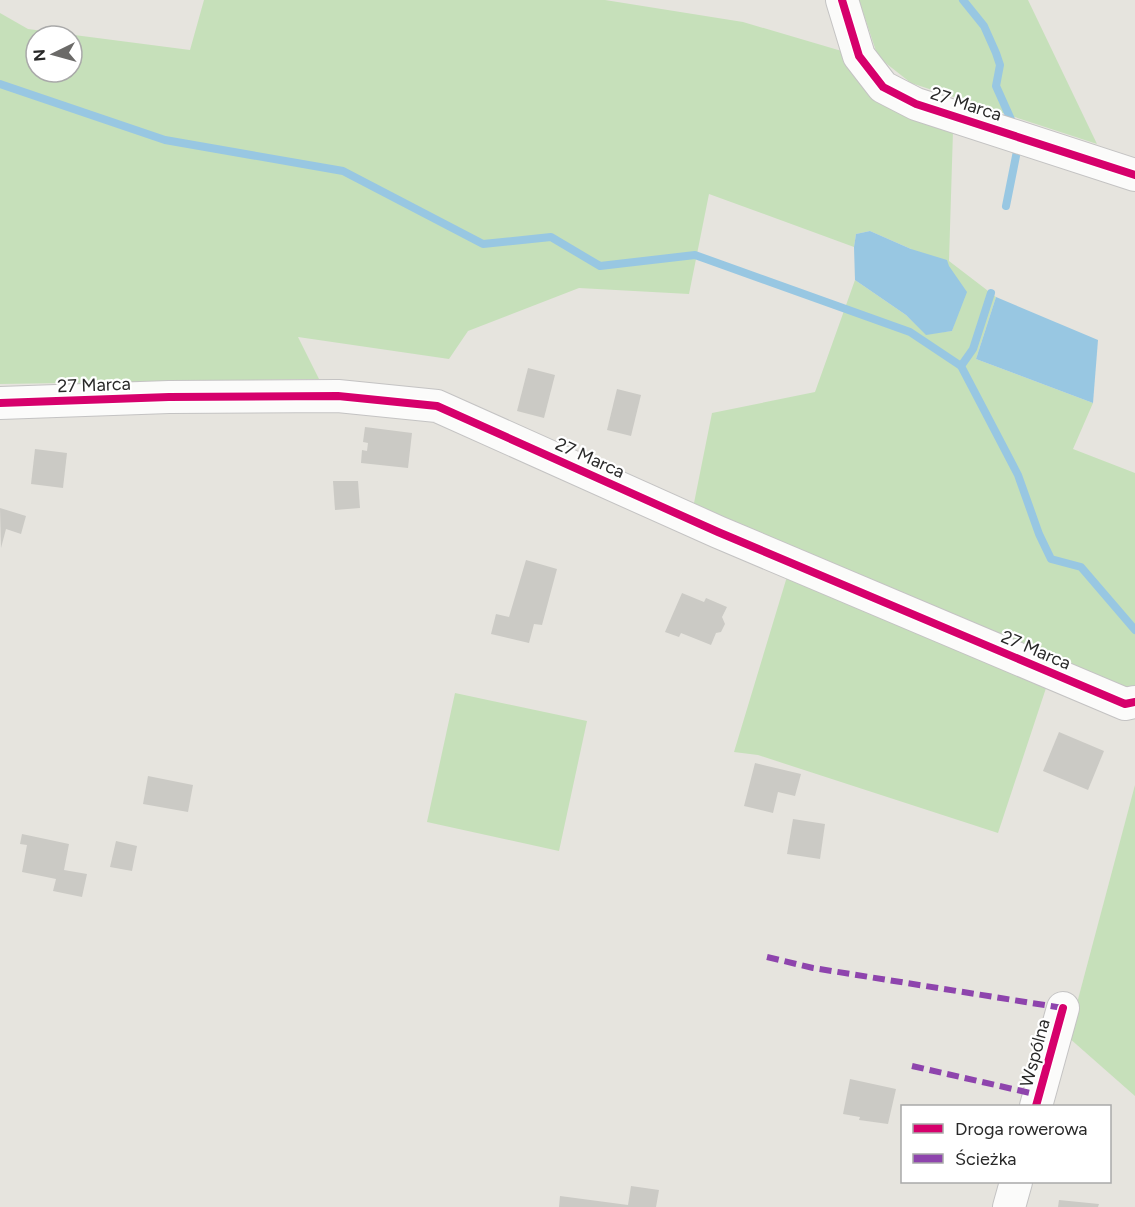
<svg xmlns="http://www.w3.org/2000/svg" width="1135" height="1207" viewBox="0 0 1135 1207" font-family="Figtree,sans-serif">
  <rect width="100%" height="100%" fill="#e6e4de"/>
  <!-- green -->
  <g fill="#c6e0ba" fill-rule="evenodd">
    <path d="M 204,0 L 605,0 L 743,22 L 845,52 L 953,131 L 949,261 L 996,297 L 976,359 L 1093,403 L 1073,449 L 1135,473 L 1135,695 L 784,551 L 694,503 L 712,413 L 815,392 L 855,280 L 906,315 L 926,334 L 952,331 L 957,315 L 911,249 L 870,231 L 856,234 L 854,247 L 709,194 L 689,294 L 579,288 L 468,331 L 449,359 L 298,337 L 319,379 L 0,384 L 0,13 L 28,29 L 190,50 ZM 36,36 L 72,36 L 72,72 L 36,72 Z"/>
    <polygon points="859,0 1028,0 1097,144 911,83 878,57"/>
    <polygon points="789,570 1049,679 998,833 758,755 734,752"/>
    <polygon points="455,693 587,721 559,851 427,822"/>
    <polygon points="1135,785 1135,1096 1068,1037"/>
  </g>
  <!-- water -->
  <g fill="#98c7e2">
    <polygon points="870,231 911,249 947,260 949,266 967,292 952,331 926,335 906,315 855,280 854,247 856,234"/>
    <polygon points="996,297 1098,340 1093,403 976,359"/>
  </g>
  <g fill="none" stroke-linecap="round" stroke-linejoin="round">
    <!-- stream -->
    <g stroke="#98c7e2" stroke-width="8">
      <polyline points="963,0 984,26 996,53 1000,65 996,86 1013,124"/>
      <polyline points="0,84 165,140 343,171 483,244 551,237 600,266 695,255 910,332 961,366 1018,475 1039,534 1051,559 1081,567 1135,630"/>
      <polyline points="1006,206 1018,146"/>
      <polyline points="961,366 973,349 991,293"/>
    </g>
  </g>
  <!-- building -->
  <g fill="#cbcac5">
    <polygon points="528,368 555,375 544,418 517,411"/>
    <polygon points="617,389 641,395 631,436 607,430"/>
    <polygon points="365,427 412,433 408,468 361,463 362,450 367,451 368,443 363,442"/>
    <polygon points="35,449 67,453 63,488 31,484"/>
    <polygon points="333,481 358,481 360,508 335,510"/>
    <polygon points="0,508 26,516 21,534 6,529 1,548"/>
    <polygon points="526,560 557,569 542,625 534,624 529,643 491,634 496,614 509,617"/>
    <polygon points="682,593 704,602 706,598 727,607 722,617 725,624 721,632 716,633 711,645 681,633 679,637 665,632"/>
    <polygon points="1059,732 1104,751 1088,790 1043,771"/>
    <polygon points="755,763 801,774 795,796 778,792 773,813 744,806"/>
    <polygon points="148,776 193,785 188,812 143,804"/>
    <polygon points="793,819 825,824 820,859 787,854"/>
    <polygon points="22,834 69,844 64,870 87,874 82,897 53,891 56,879 22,872 27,845 20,844"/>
    <polygon points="116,841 137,846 132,871 110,867"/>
    <polygon points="850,1079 896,1089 888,1124 859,1120 860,1117 843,1114"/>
    <polygon points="631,1186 659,1190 656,1207 559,1207 560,1196 628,1205"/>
    <polygon points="1059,1200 1099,1204 1098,1207 1058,1207"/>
  </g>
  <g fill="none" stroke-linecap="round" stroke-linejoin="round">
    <defs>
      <g id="minor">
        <polyline points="842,0 859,56 883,87 916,104 1135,175"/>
        <polyline points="0,403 169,397 338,396 437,406 718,532 1125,704 1135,702"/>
        <polyline points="1036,1106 1063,1008"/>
        <polyline points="1009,1207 1016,1182"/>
      </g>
    </defs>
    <!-- minor casing -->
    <use href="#minor" stroke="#c4c3c3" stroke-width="34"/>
    <!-- minor -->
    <use href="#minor" stroke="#fbfbfa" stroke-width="32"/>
    <!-- quiet -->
    <g stroke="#8e44ad" stroke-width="6" stroke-dasharray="12 6" stroke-linecap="butt">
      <polyline points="767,957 813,968 1063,1008"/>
      <polyline points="912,1066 1039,1095"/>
    </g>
    <defs>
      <g id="cycleway">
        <polyline points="842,0 859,56 883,87 916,104 1135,175"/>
        <polyline points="0,403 169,397 338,396 437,406 718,532 1125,704 1135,702"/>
        <polyline points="1036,1106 1063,1008"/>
      </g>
    </defs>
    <!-- cycleway casing -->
    <use href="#cycleway" stroke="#fff" stroke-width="11"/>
    <!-- cycleway -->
    <use href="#cycleway" stroke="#d6006c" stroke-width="8"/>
  </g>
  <g text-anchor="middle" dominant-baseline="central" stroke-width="4.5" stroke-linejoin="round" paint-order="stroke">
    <!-- street labels -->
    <g font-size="18" fill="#292929" stroke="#fff">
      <text transform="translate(966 104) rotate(18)">27 Marca</text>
      <text transform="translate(94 385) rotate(-2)">27 Marca</text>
      <text transform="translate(590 458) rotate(24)">27 Marca</text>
      <text transform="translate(1036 650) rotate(23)">27 Marca</text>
      <text transform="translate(1035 1053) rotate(-75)">Wspólna</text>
    </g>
  </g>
  <!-- legend -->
  <rect x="901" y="1105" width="210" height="78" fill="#ffffff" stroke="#a9a9a9" stroke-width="1.5"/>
  <rect x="913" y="1124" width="30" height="9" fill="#d6006c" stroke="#a9a9a9" stroke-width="1.5"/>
  <text x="955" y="1135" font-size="18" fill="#292929">Droga rowerowa</text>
  <rect x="913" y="1154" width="30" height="9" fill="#8e44ad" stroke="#a9a9a9" stroke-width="1.5"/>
  <text x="955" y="1165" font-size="18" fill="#292929">Ścieżka</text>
  <!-- north arrow -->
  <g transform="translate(54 54) rotate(265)"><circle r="28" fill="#ffffff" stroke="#a9a9a9" stroke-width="1.5"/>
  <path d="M0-4.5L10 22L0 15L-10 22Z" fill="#6b6a68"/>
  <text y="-9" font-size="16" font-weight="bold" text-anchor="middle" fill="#292929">N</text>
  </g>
</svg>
